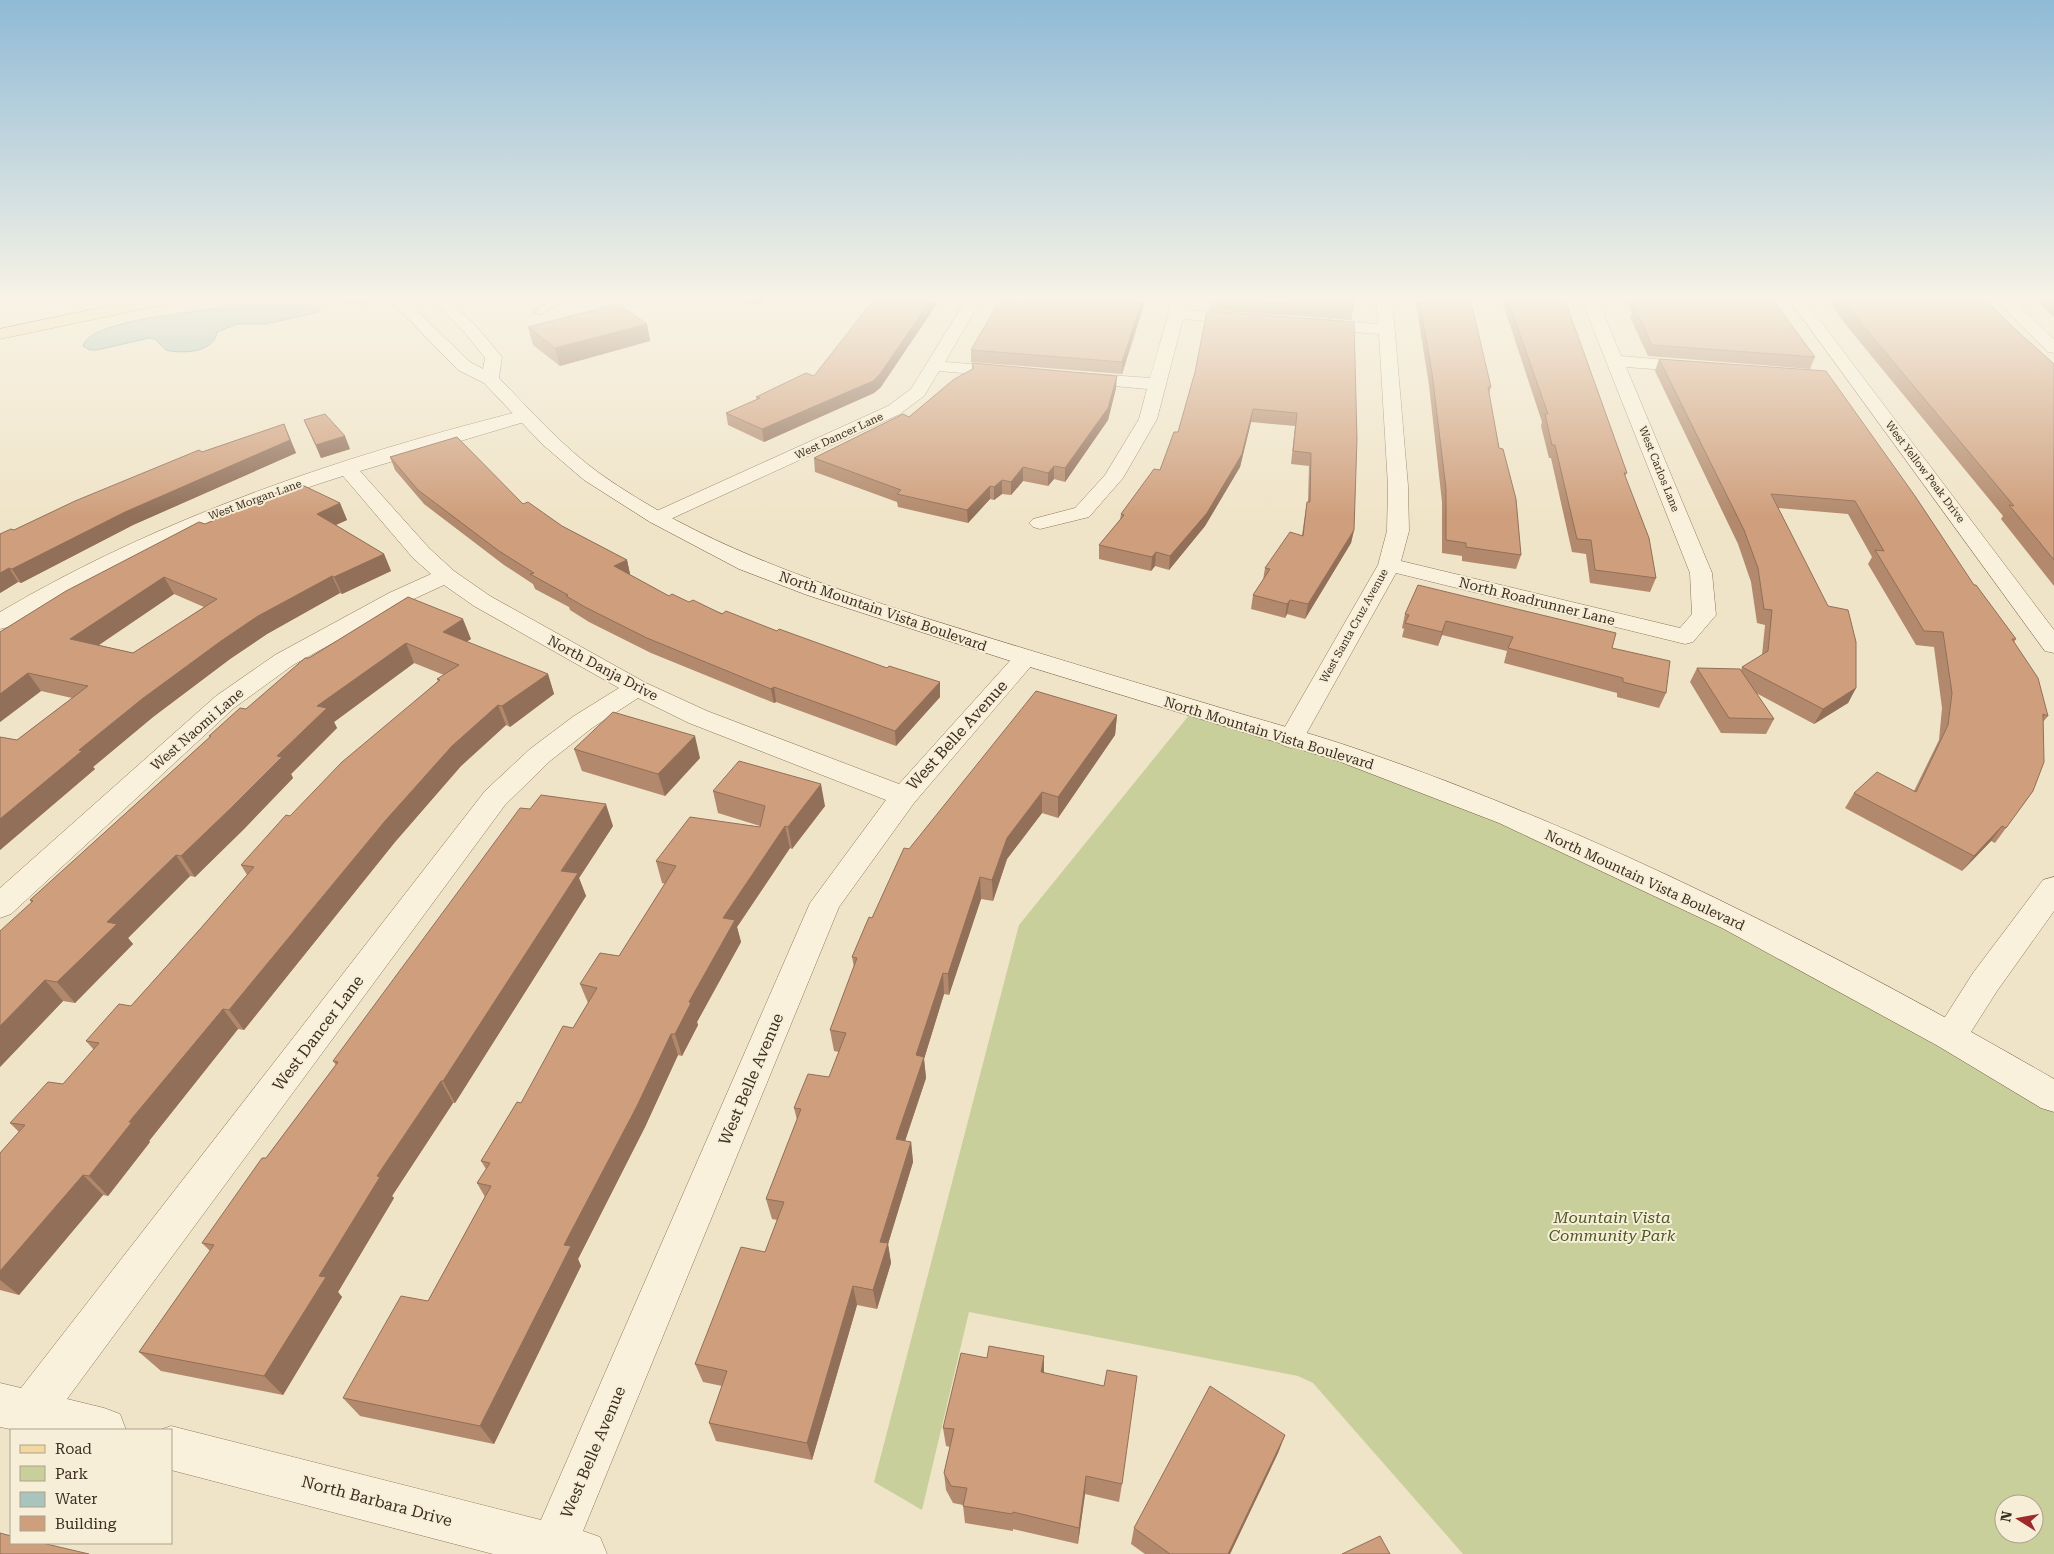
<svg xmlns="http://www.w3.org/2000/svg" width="2054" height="1554" viewBox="0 0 2054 1554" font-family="'Roboto Serif',serif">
  <rect width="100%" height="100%" fill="#f0e4c8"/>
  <!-- green -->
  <path fill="#c9cf9b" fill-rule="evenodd" d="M 1194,709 L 1509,816 L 2054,1097 L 2054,1554 L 1463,1554 L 1313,1383 L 1298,1376 L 969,1312 L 922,1510 L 874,1482 L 1019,925 ZM 2004,1504 L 2034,1504 L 2034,1534 L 2004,1534 Z"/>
  <!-- water -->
  <path fill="#a9c4bc" stroke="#6f938a" d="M 250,298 L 386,298 L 365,304 L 332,302 L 320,307 L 319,312 L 266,324 L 237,324 L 217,332 C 214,353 182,354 166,350 L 155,339 L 149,338 L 97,350 L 90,350 L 83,346 C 90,320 192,313 217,308 C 228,306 239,302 250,298 Z"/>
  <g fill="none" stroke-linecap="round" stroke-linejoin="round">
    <defs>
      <polygon id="lane" points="556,298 568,298 541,314 533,312"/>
      <g id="street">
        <polygon points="967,298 982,298 945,362 1008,367 1014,368 1017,372 1014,376 1008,377 939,371 924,396 900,414 664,522 657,524 650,522 647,518 650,514 888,406 911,389"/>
        <polygon points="1173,298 1189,298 1186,310 1243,314 1251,319 1243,324 1183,319 1157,419 1123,478 1089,517 1040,529 1033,527 1029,523 1033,519 1075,508 1105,475 1139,419 1147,389 1081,383 1075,382 1072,378 1075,374 1081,373 1150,378"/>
        <polygon points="1376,298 1392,298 1408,486 1409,531 1401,561 1680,628 1692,614 1690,573 1581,298 1597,298 1621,356 1700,363 1703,367 1700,371 1694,372 1626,367 1712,573 1716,615 1693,642 1685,644 1396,573 1300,745 1291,748 1282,745 1278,739 1378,565 1387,531 1388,486 1379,334 1316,329 1308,324 1316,319 1378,324"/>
        <polygon points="1788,298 1803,298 2054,630 2054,653 2045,651"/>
        <polygon points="1994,298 2010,298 2054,339 2054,353 2048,352"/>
        <path d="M 525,410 L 531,412 L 534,416 L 531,420 L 360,471 L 429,548 L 454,571 L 490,596 L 646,683 L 707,711 L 899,784 L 1017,653 L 1026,651 L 1035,653 L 1038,658 L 914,803 L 839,907 L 583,1531 L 600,1537 L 607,1554 L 493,1554 L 171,1470 L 171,1430 L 160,1430 L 171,1426 L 541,1520 L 810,903 L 886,800 L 689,723 L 638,698 L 592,728 L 550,761 L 505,805 L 67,1399 L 104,1408 L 120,1414 L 126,1430 L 15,1430 L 0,1427 L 0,1383 L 21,1388 L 485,791 L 530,749 L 574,716 L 619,688 L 474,606 L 444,585 L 405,603 L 293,665 L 234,708 L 11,914 L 0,918 L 0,888 L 216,696 L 275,655 L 389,593 L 431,574 L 413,558 L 343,476 C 225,513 115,563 8,627 L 0,629 L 0,612 C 163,516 342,456 525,410 Z"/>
        <polygon points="2054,877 2054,911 1997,991 1962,1046 1950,1050 1938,1046 1933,1036 1973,973 2043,880"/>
      </g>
      <path id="secondary" d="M 388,298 L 404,298 L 470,362 L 483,369 L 485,358 L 465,333 L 430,298 L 446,298 L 477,327 L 502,357 L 499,378 C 531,411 562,446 599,473 C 698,543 808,580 922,617 C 1018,647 1114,676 1211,705 C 1260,720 1311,733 1360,750 C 1602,833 1832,951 2054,1079 L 2054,1112 L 2041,1108 L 1938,1046 L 1722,928 L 1499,823 L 1338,761 L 1017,663 L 807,595 L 739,569 L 650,522 L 584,480 L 542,444 L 484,383 L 458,370 Z"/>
      <polygon id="primary" points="147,298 178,298 171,303 0,339 0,329"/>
    </defs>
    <!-- lane casing -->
    <use href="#lane" stroke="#8d765c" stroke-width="2"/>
    <!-- street casing -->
    <use href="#street" stroke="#8d765c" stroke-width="1"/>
    <!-- secondary casing -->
    <use href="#secondary" stroke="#6f573f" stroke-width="1"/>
    <!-- primary casing -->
    <use href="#primary" stroke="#5b4430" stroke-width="1"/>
    <!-- lane -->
    <use href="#lane" fill="#faf1dc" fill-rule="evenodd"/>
    <!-- street -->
    <use href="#street" fill="#faf1dc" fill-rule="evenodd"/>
    <!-- secondary -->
    <use href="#secondary" fill="#faf1dc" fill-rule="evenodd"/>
    <!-- primary -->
    <use href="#primary" fill="#f3d9a0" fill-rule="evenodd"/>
  </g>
  <!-- wall -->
  <g fill="#b2896c" fill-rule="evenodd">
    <polygon points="741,298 765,298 761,304 743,303"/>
    <polygon points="1146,298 1122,374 971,362 971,350"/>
    <polygon points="1210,298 1355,303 1351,320 1209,310"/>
    <polygon points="1415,298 1470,298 1491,387 1489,394 1499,448 1521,555 1516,569 1462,561 1462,556 1442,553 1442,502 1429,385"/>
    <polygon points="1501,298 1564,298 1627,473 1625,476 1656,578 1650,592 1590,583 1586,554 1572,552 1551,458 1549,458 1541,426 1542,422"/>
    <polygon points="1624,298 1773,298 1781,311 1815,357 1810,369 1648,356 1630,317 1632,313"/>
    <polygon points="1826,298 1984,298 2015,329 2054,364 2054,586 2001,519 2003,516 1846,325"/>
    <polygon points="2034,298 2054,298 2054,317"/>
    <polygon points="1354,322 1354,530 1351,543 1305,619 1287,614 1285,618 1251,609 1253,595 1263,580 1265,568 1302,535 1307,502 1308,502 1309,466 1291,464 1295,426 1251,422 1240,467 1205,526 1169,570 1155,566 1151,571 1099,559 1099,545 1120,520 1121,514 1160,470 1178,432"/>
    <polygon points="647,324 650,341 560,366 533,345 528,327"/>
    <polygon points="1659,359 1974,585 2016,639 2014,642 2048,716 2043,722 2033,791 1995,843 1991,841 1962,871 1845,808 1854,793 1914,791 1939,740 1942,708 1934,647 1916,645 1868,564 1872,557 1848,514 1778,508 1856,688 1848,703 1814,724 1756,693 1774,719 1766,734 1721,733 1690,682 1697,668 1741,670 1742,667 1762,655 1765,625 1757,623 1751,582 1738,544 1655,371"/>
    <polygon points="972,363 1116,388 1108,420 1065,482 1054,479 1048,486 1023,481 1011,495 1002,494 994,500 990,499 968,523 898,507 897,502 815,472 814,458 909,417 972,369"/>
    <polygon points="814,376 881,387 874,393 764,442 728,425 726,413 757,399 756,397"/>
    <polygon points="304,420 350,449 321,458"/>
    <polygon points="284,424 296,453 133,525 21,583 18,582 0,593 0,534 14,530 202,452"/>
    <polygon points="390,457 523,504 562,526 627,560 630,574 629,574 669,596 777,631 887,668 940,682 940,697 896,746 776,702 774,703 651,653 589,622 570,610 569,607 535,589 533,584 504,565 424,504 395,470"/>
    <path d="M 340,503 L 347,520 L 336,525 L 384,554 L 391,571 L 342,594 L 340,593 L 267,634 L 230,659 L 153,717 L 93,767 L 95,769 L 0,850 L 0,737 L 17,740 L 72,698 L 41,691 L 0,722 L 0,632 L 205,524 ZM 174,594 L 204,607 L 133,653 L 99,645 Z"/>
    <polygon points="408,597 471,639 466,642 548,674 554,694 510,727 506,725 461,766 395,842 244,1030 238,1029 149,1141 150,1142 108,1196 103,1195 19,1295 0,1290 0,1153 19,1132 10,1123 63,1084 94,1050 86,1041 131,1006 201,928 247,875 241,865 290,816 438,681 437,679 444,675 414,663 334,722 337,728 291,774 293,778 244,829 195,877 190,876 128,938 133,944 75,1003 63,1001 0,1067 31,902 30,900 210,737 209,736 246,709 309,658"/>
    <polygon points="1405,614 1612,648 1666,693 1659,708 1617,697 1617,693 1504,663 1507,651 1442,635 1438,646 1402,637 1404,629 1402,628"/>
    <polygon points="1117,715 1115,735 1058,818 1042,813 1007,859 993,901 981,899 949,995 944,994 924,1059 926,1078 905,1141 911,1142 913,1162 888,1244 891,1263 877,1309 857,1305 812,1460 716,1441 709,1423 722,1386 703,1382 695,1364 765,1252 777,1220 772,1219 766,1199 797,1120 794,1108 829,1077 839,1052 834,1051 830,1030 854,967 852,957 909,849"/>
    <polygon points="574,749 700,758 665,796 582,771"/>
    <polygon points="713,791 825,806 792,849 790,848 737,927 741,942 697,1022 698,1025 682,1056 678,1055 645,1127 578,1259 581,1266 494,1444 360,1416 343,1398 428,1301 485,1197 477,1183 486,1169 481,1161 573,1028 588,1003 580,984 619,956 665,884 662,883 656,861 760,827 760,826 718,813"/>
    <polygon points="613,826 579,878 586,896 455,1103 453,1103 392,1196 394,1198 338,1292 342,1297 283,1395 161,1371 139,1352 210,1251 202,1243 266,1158 336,1065 333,1061"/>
    <polygon points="1044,1373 1122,1484 1119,1502 1085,1494 1078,1544 1013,1529 1013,1531 965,1523 963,1505 953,1503 946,1490 944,1473 950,1447 946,1446 943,1428"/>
    <polygon points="1285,1435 1278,1453 1230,1554 1145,1554 1131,1544 1134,1528"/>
  </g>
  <!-- shaded-wall -->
  <g fill="#916f58">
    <polygon points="760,298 765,298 761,304"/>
    <polygon points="932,298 941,298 881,387 874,393 764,442 762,429"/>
    <polygon points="1143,298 1146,298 1122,374 1122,362"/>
    <polygon points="647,324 650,341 560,366 555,348"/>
    <polygon points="1117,376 1116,388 1108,420 1065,482 1065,468"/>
    <polygon points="1253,409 1251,422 1240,467 1205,526 1169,570 1170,556"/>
    <polygon points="284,424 296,453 133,525 21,583 12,569"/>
    <polygon points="345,436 350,449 321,458 316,445"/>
    <polygon points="1054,466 1054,479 1048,486 1048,473"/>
    <polygon points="1023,467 1023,481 1011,495 1011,482"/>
    <polygon points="1002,480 1002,494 994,500 994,487"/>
    <polygon points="990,486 990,499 968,523 967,510"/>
    <polygon points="340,503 347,520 324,530 317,514"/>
    <polygon points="1354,530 1351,543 1305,619 1308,604"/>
    <polygon points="1156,552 1155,566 1151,571 1152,557"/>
    <polygon points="384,554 391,571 342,594 334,577"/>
    <polygon points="627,560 630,574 618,580 614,566"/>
    <polygon points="9,568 18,582 0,593 0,573"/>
    <polygon points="332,576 340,593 267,634 230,659 153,717 93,767 95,769 0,850 0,819 79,750 142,699 221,641 258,616"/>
    <polygon points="164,577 174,594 81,657 70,639"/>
    <polygon points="1290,600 1287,614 1285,618 1287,604"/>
    <polygon points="463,619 471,639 450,652 443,632"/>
    <polygon points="1446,621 1442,635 1438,646 1442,632"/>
    <polygon points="406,643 414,663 334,722 337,728 291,774 293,778 244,829 195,877 181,856 277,756 317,706"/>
    <polygon points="28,673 41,691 0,722 0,694"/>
    <polygon points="548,674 554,694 510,727 502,706"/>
    <polygon points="940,682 940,697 896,746 895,731"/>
    <polygon points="774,687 776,702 774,703 771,689"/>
    <polygon points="1856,688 1848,703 1814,724 1823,709"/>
    <polygon points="498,705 506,725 461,766 395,842 244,1030 229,1010 385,821 452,746"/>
    <polygon points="1117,715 1115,735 1058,818 1058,797"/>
    <polygon points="695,736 700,758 665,796 658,774"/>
    <polygon points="821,784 825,806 792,849 788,827"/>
    <polygon points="1042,792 1042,813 1007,859 993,901 992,880 1007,838"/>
    <polygon points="606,804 613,826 579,878 586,896 455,1103 443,1081 561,871"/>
    <polygon points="785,826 790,848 737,927 741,942 697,1022 698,1025 682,1056 675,1034 723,918"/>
    <polygon points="2002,826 1991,841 1962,871 1974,856"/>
    <polygon points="176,855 190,876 128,938 133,944 75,1003 57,982 107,922"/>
    <polygon points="980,877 981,899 949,995 948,974"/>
    <polygon points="943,973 944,994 924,1059 926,1078 899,1159 896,1139 916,1055"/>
    <polygon points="45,980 63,1001 0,1067 0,1026"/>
    <polygon points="223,1009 238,1029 149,1141 150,1142 108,1196 89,1176 129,1122"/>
    <polygon points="671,1034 678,1055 645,1127 578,1259 581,1266 494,1444 480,1426 564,1245"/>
    <polygon points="441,1081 453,1103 392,1196 394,1198 338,1292 342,1297 283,1395 264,1376 319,1276 377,1176"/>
    <polygon points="911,1142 913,1162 888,1244 891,1263 877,1309 873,1290 880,1242"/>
    <polygon points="83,1175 103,1195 19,1295 0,1280 0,1271"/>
    <polygon points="853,1286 857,1305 812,1460 807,1443"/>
    <polygon points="1044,1356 1044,1376 1041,1372"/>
    <polygon points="1285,1435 1278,1453 1230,1554 1228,1554"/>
    <polygon points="1086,1476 1085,1494 1078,1544 1079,1528"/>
  </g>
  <!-- building -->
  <g fill="#cf9f7d" stroke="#916f58" fill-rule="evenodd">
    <polygon points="875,298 932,298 880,374 873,381 762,429 726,413 760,398 756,397 806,373 814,376"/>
    <polygon points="1001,298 1143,298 1122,362 971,350"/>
    <polygon points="1210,298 1354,298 1355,303 1353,303 1353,309"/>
    <polygon points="1419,298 1470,298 1491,387 1488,387 1499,448 1503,449 1516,499 1521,555 1466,547 1466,543 1446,540 1446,489 1432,373"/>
    <polygon points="1507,298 1564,298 1584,353 1627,473 1624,473 1649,538 1656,578 1595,570 1591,540 1577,539 1555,445 1552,445 1545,414 1548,414"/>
    <polygon points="1633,298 1773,298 1781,311 1815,357 1652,345 1634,306 1638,306"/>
    <polygon points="1840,298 1984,298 2015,329 2054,364 2054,560 2009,505 2014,506"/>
    <polygon points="618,304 647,324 555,348 528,327"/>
    <polygon points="1207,311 1354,322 1357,439 1354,530 1308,604 1290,600 1287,604 1253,595 1270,569 1265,568 1290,532 1303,536 1307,502 1310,502 1311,453 1293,451 1297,413 1253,409 1242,454 1207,513 1170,556 1156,552 1152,557 1099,545 1124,515 1121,514 1154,469 1160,470 1174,432 1178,432 1195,372"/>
    <polygon points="1659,359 1826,371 1915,496 1974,585 1976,585 2016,639 2012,639 2038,678 2048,716 2043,714 2044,762 2033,791 2006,828 2002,826 1974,856 1854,793 1877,772 1916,792 1948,725 1952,693 1943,632 1924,631 1875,550 1884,551 1855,501 1771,494 1828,606 1848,610 1856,642 1856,688 1823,709 1742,667 1768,651 1772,610 1764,609 1758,568 1744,530"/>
    <polygon points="972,363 1117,376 1108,408 1065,468 1054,466 1048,473 1023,467 1011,482 1002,480 994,487 990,486 967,510 897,494 901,490 814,458 903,414 909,417 953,380 974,368"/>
    <polygon points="325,414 345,436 316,445 304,420"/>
    <polygon points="284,424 290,440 125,512 12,569 9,568 0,573 0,534 11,529 14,530 75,501 199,450 202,452"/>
    <polygon points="457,437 523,504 528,502 562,526 627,560 614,566 669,596 672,594 689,602 693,600 722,614 726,611 777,631 779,629 887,668 889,666 940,682 895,731 774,687 771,689 647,638 585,607 566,596 568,595 530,574 534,573 499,551 418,490 390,457"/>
    <path d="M 298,483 L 340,503 L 317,514 L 384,554 L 334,577 L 332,576 L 258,616 L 221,641 L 142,699 L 79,750 L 82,751 L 0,819 L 0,737 L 17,740 L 88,686 L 28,673 L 0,694 L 0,632 L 66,591 L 199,522 L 205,524 ZM 164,577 L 217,599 L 133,653 L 70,639 Z"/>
    <polygon points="1418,585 1616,633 1612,648 1670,661 1666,693 1623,682 1623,678 1508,648 1513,637 1446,621 1442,632 1405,623 1409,615 1405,614"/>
    <polygon points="408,597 463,619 443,632 548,674 502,706 498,705 452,746 385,821 229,1010 223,1009 129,1122 132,1122 89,1176 83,1175 0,1271 0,1153 25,1125 10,1123 48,1082 63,1084 99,1043 86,1041 119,1004 131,1006 201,928 254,867 241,865 286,815 290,816 342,762 440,680 437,679 459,665 406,643 317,706 327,708 277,756 282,757 231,808 181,856 176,855 107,922 117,924 57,982 45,980 0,1026 0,931 33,901 30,900 211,736 209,736 240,708 246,709 305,658 309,658"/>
    <polygon points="1697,668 1740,669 1774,719 1729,718"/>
    <polygon points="1036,691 1117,715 1058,797 1042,792 1007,838 992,880 980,877 948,974 943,973 916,1055 924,1057 896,1139 911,1142 880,1242 888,1243 873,1290 853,1286 807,1443 709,1423 727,1371 695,1364 741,1247 765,1252 784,1202 766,1199 801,1109 794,1108 808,1074 829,1077 846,1033 830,1030 857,958 852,957 869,917 872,918 904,848 909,849"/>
    <polygon points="613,712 695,736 658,774 574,749"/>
    <polygon points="739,761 821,784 788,827 785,826 723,918 735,920 689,1002 691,1003 675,1034 671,1034 637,1106 564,1245 571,1246 480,1426 343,1398 401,1296 428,1301 491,1186 477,1183 490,1163 481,1161 517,1102 521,1103 563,1026 573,1028 597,988 580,984 600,953 619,956 676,866 656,861 690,817 760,827 765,806 713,791"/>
    <polygon points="541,795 606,804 561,871 578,873 443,1081 441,1081 377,1176 380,1177 319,1276 326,1277 264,1376 139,1352 214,1245 202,1243 262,1158 266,1158 338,1062 333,1061 520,808 530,809"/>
    <polygon points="989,1346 1044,1356 1041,1372 1104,1386 1107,1370 1137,1376 1122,1484 1086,1476 1079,1528 1013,1512 1012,1514 963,1506 967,1488 951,1486 944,1473 954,1429 943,1428 961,1353 987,1358"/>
    <polygon points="1210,1386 1285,1435 1228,1554 1170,1554 1134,1528"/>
    <polygon points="0,1533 11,1536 11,1543 42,1543 89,1554 0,1554"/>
    <polygon points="1380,1536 1390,1554 1342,1554"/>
  </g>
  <!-- sky -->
  <linearGradient id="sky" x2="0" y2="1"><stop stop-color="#8fbad6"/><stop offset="0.58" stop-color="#f8f3e6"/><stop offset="1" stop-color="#f8f3e6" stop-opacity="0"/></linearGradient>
  <rect width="2054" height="516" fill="url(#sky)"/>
  <g text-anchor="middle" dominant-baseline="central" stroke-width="4" stroke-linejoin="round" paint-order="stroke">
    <!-- far-street labels -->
    <g font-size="11" fill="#3d2e20" stroke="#f7eed8">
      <text transform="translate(839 436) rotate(-25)">West Dancer Lane</text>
      <text transform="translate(1659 469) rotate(68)">West Carlos Lane</text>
      <text transform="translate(1925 472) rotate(53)">West Yellow Peak Drive</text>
      <text transform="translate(255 500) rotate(-20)">West Morgan Lane</text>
      <text transform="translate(1354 626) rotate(-61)">West Santa Cruz Avenue</text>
    </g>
    <!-- street labels -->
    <g font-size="14" fill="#3d2e20" stroke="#f7eed8">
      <text transform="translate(1537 601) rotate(14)">North Roadrunner Lane</text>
      <text transform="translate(883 611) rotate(19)">North Mountain Vista Boulevard</text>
      <text transform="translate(603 668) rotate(28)">North Danja Drive</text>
      <text transform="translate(197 729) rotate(-41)">West Naomi Lane</text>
      <text transform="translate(1269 733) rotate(17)">North Mountain Vista Boulevard</text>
      <text transform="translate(1645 880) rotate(25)">North Mountain Vista Boulevard</text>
    </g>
    <!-- near-street labels -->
    <g font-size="16" fill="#3d2e20" stroke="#f7eed8">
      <text transform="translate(957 735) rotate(-48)">West Belle Avenue</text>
      <text transform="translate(318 1033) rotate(-53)">West Dancer Lane</text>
      <text transform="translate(751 1079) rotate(-67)">West Belle Avenue</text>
      <text transform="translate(593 1452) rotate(-67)">West Belle Avenue</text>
      <text transform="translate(377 1501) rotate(15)">North Barbara Drive</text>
    </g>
    <!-- near-park labels -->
    <g font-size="16" font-style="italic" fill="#4d5a26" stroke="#f7eed8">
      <text x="1612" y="1217">Mountain Vista<tspan x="1612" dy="18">Community Park</tspan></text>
    </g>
  </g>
  <!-- legend -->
  <rect x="10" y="1429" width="162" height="115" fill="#f7eed8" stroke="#ada18e"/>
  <rect x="20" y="1445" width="25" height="8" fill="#f3d9a0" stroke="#ada18e"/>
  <text x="55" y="1454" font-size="15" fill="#3d2e20">Road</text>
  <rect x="20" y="1466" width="25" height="15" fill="#c9cf9b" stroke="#ada18e"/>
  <text x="55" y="1479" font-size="15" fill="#3d2e20">Park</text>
  <rect x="20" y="1492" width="25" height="15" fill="#a9c4bc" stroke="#ada18e"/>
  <text x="55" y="1504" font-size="15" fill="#3d2e20">Water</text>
  <rect x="20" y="1516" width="25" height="15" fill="#cf9f7d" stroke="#ada18e"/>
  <text x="55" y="1529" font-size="15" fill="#3d2e20">Building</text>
  <!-- north arrow -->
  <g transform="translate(2019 1519) rotate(281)"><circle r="24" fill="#f7eed8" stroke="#ada18e"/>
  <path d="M0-4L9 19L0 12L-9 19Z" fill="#9e2a2b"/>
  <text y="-8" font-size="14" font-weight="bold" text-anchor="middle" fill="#3d2e20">N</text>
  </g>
</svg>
